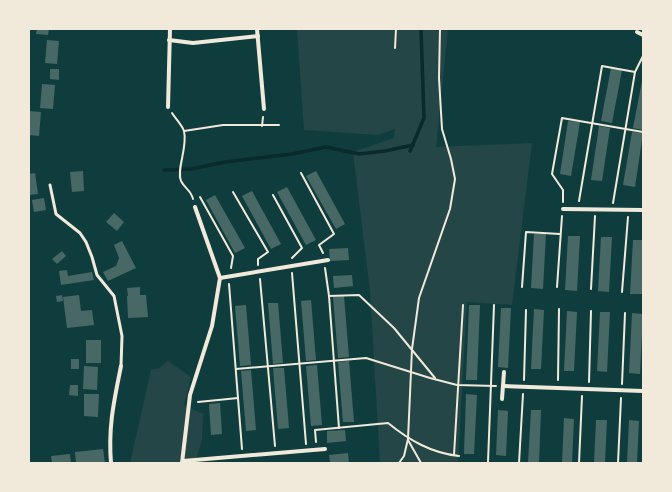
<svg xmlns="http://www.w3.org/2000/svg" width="672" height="492" viewBox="0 0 672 492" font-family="Lato,sans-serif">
  <rect width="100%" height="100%" fill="#0f3d3e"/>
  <!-- green -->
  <g fill="#244646">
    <polygon points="297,29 448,29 436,147 532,143 512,305 467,302 458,462 462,463 380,463 370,291 353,152 394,138 395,129 378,135 304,130"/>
    <polygon points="168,361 191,377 184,405 203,414 202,440 195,463 130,463 151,370 159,368"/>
  </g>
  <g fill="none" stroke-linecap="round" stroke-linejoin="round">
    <!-- stream -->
    <g stroke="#0a2a2b" stroke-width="3.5">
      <polyline points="410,151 424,118 421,29"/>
      <polyline points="164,170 191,169 225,162 292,154 326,147 359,154 385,151 413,145"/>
    </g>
  </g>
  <!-- building -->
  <g fill="#486865">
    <polygon points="37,29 49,29 48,35 36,34"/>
    <polygon points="47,40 59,41 57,64 45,63"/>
    <polygon points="611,68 622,70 612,123 601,121"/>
    <polygon points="50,69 59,69 59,80 50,79"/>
    <polygon points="642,81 643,81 643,130 633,128"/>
    <polygon points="42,84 55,85 53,109 40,108"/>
    <polygon points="29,111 41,112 39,136 29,135"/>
    <polygon points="568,121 580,122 571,176 560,174"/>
    <polygon points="599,126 610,128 602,181 591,180"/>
    <polygon points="632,132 643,133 635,187 623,185"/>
    <polygon points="83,171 84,191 72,192 70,172"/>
    <polygon points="316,171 345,224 336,229 306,176"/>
    <polygon points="35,173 38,194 29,195 29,174"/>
    <polygon points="287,187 316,240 306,245 277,192"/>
    <polygon points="252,191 281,244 271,249 242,196"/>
    <polygon points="215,195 245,248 235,253 206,200"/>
    <polygon points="44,198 46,210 34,212 32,200"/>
    <polygon points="114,213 124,222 117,231 106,222"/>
    <polygon points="534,234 546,234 543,289 531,288"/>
    <polygon points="568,236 580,236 577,291 565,290"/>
    <polygon points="601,237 612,237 609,292 598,291"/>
    <polygon points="633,240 643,240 642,294 630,294"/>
    <polygon points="122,241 136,268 108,281 103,272 116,266 119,258 114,245"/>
    <polygon points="348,248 349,260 330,261 329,249"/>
    <polygon points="62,251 66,256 57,264 52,259"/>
    <polygon points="67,270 68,276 92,272 94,280 61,285 59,271"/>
    <polygon points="352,275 353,286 334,288 333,276"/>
    <polygon points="140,287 140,295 146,295 148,317 128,318 127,296 138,296 128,296 127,288"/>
    <polygon points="62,295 63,301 57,302 56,296"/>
    <polygon points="79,295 81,311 92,310 94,325 67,328 63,297"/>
    <polygon points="344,296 349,357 338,358 333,297"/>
    <polygon points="311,300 316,360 306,361 301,301"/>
    <polygon points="268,303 278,303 283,363 273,364"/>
    <polygon points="246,305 251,365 240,366 235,306"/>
    <polygon points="469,305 480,305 477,380 466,380"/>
    <polygon points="501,308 511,308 508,368 498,367"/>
    <polygon points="534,309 544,310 541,369 531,369"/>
    <polygon points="567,311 577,312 574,371 564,371"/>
    <polygon points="600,312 610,312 607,372 597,371"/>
    <polygon points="632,313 643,314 640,374 629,373"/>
    <rect x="86" y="340" width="15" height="23"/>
    <rect x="71" y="359" width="8" height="10"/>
    <polygon points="349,361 354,422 343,422 338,362"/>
    <polygon points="317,365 322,425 311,426 306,366"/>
    <polygon points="84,366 98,367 97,390 83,389"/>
    <polygon points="273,368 284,368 289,428 278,429"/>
    <polygon points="251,370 256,430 246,431 241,371"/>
    <polygon points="70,385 78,385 78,396 69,395"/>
    <polygon points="84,394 99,394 98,417 84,416"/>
    <polygon points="466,394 477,395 474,454 464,454"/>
    <polygon points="220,403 222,434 211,435 209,404"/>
    <polygon points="498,410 508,411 506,456 496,455"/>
    <polygon points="531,410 541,410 539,463 528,463"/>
    <polygon points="564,418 574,419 572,463 562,463"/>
    <polygon points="596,420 607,420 605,463 594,463"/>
    <polygon points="629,420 639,421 637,463 627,463"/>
    <polygon points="345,430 346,441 327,443 327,431"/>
    <polygon points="103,449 105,463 76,463 75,452"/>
    <polygon points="348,453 349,463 330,463 329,455"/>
    <polygon points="70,454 71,463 52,463 51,456"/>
  </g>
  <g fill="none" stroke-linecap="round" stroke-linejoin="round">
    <!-- path -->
    <g stroke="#f1e9da" stroke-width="2">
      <polyline points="395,48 396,29"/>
      <path d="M 172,113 C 175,118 182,125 184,131 C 188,148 176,169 181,181 C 185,189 191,190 193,199"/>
      <polyline points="262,126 263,117"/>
      <polyline points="184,131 223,125 279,125"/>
      <polyline points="301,173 334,234 319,245 323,253"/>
      <polyline points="233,192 268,252 258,259 258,265"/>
      <polyline points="273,195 302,248 292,258"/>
      <polyline points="200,197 233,256 231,268"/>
      <polyline points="579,201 602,66 635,72"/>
      <polyline points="563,202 563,190 552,174 562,118 643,132"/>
      <polyline points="613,203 635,72 643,56"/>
      <polyline points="325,268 329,296 339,428"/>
      <polyline points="292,273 306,444"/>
      <polyline points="260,279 275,446"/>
      <polyline points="229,284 242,449"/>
      <polyline points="522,287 526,232 560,234"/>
      <polyline points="557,287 562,216"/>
      <polyline points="591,289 595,216"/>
      <polyline points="622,292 628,217"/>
      <polyline points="329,296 359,295 394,328 435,378"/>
      <polyline points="236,369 366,358 430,378 457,385 496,386"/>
      <polyline points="524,380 526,310"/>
      <polyline points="558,380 559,309"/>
      <polyline points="589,382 591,311"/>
      <polyline points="622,384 625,313"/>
      <polyline points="198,402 238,398"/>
      <polyline points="408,440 421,463"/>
      <path d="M 316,442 L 315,430 L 388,423 C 409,440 431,453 459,456"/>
      <polyline points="454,455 463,305"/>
      <polyline points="488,462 494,305"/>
      <polyline points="399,463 404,456 408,439 412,349 419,298 450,209 455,179 451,159 442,129 439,78 440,29"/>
      <polyline points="519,463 523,394"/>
      <polyline points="579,463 582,396"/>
      <polyline points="618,463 621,398"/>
    </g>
    <!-- service -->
    <polyline stroke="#f1e9da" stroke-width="3" points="50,185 56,214 80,233 86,242 92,257 97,275 114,296 122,336 121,366"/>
    <!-- minor -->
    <g stroke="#f1e9da" stroke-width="4">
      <polyline points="257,29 264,109"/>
      <polyline points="637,32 643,35"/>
      <polyline points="169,40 193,43 258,36"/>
      <polyline points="168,107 170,29"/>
      <polyline points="563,209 643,210"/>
      <polyline points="220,278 328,260"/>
      <polyline points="503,386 643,391"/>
      <polyline points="502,399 504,372"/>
      <polyline points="183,461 325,449"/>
      <path d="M 111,463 C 108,427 114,401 121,366"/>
      <polyline points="182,463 190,395 212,326 220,278 195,207"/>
    </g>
  </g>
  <!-- border -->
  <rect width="672" height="492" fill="none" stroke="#f1e9da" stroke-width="60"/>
</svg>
